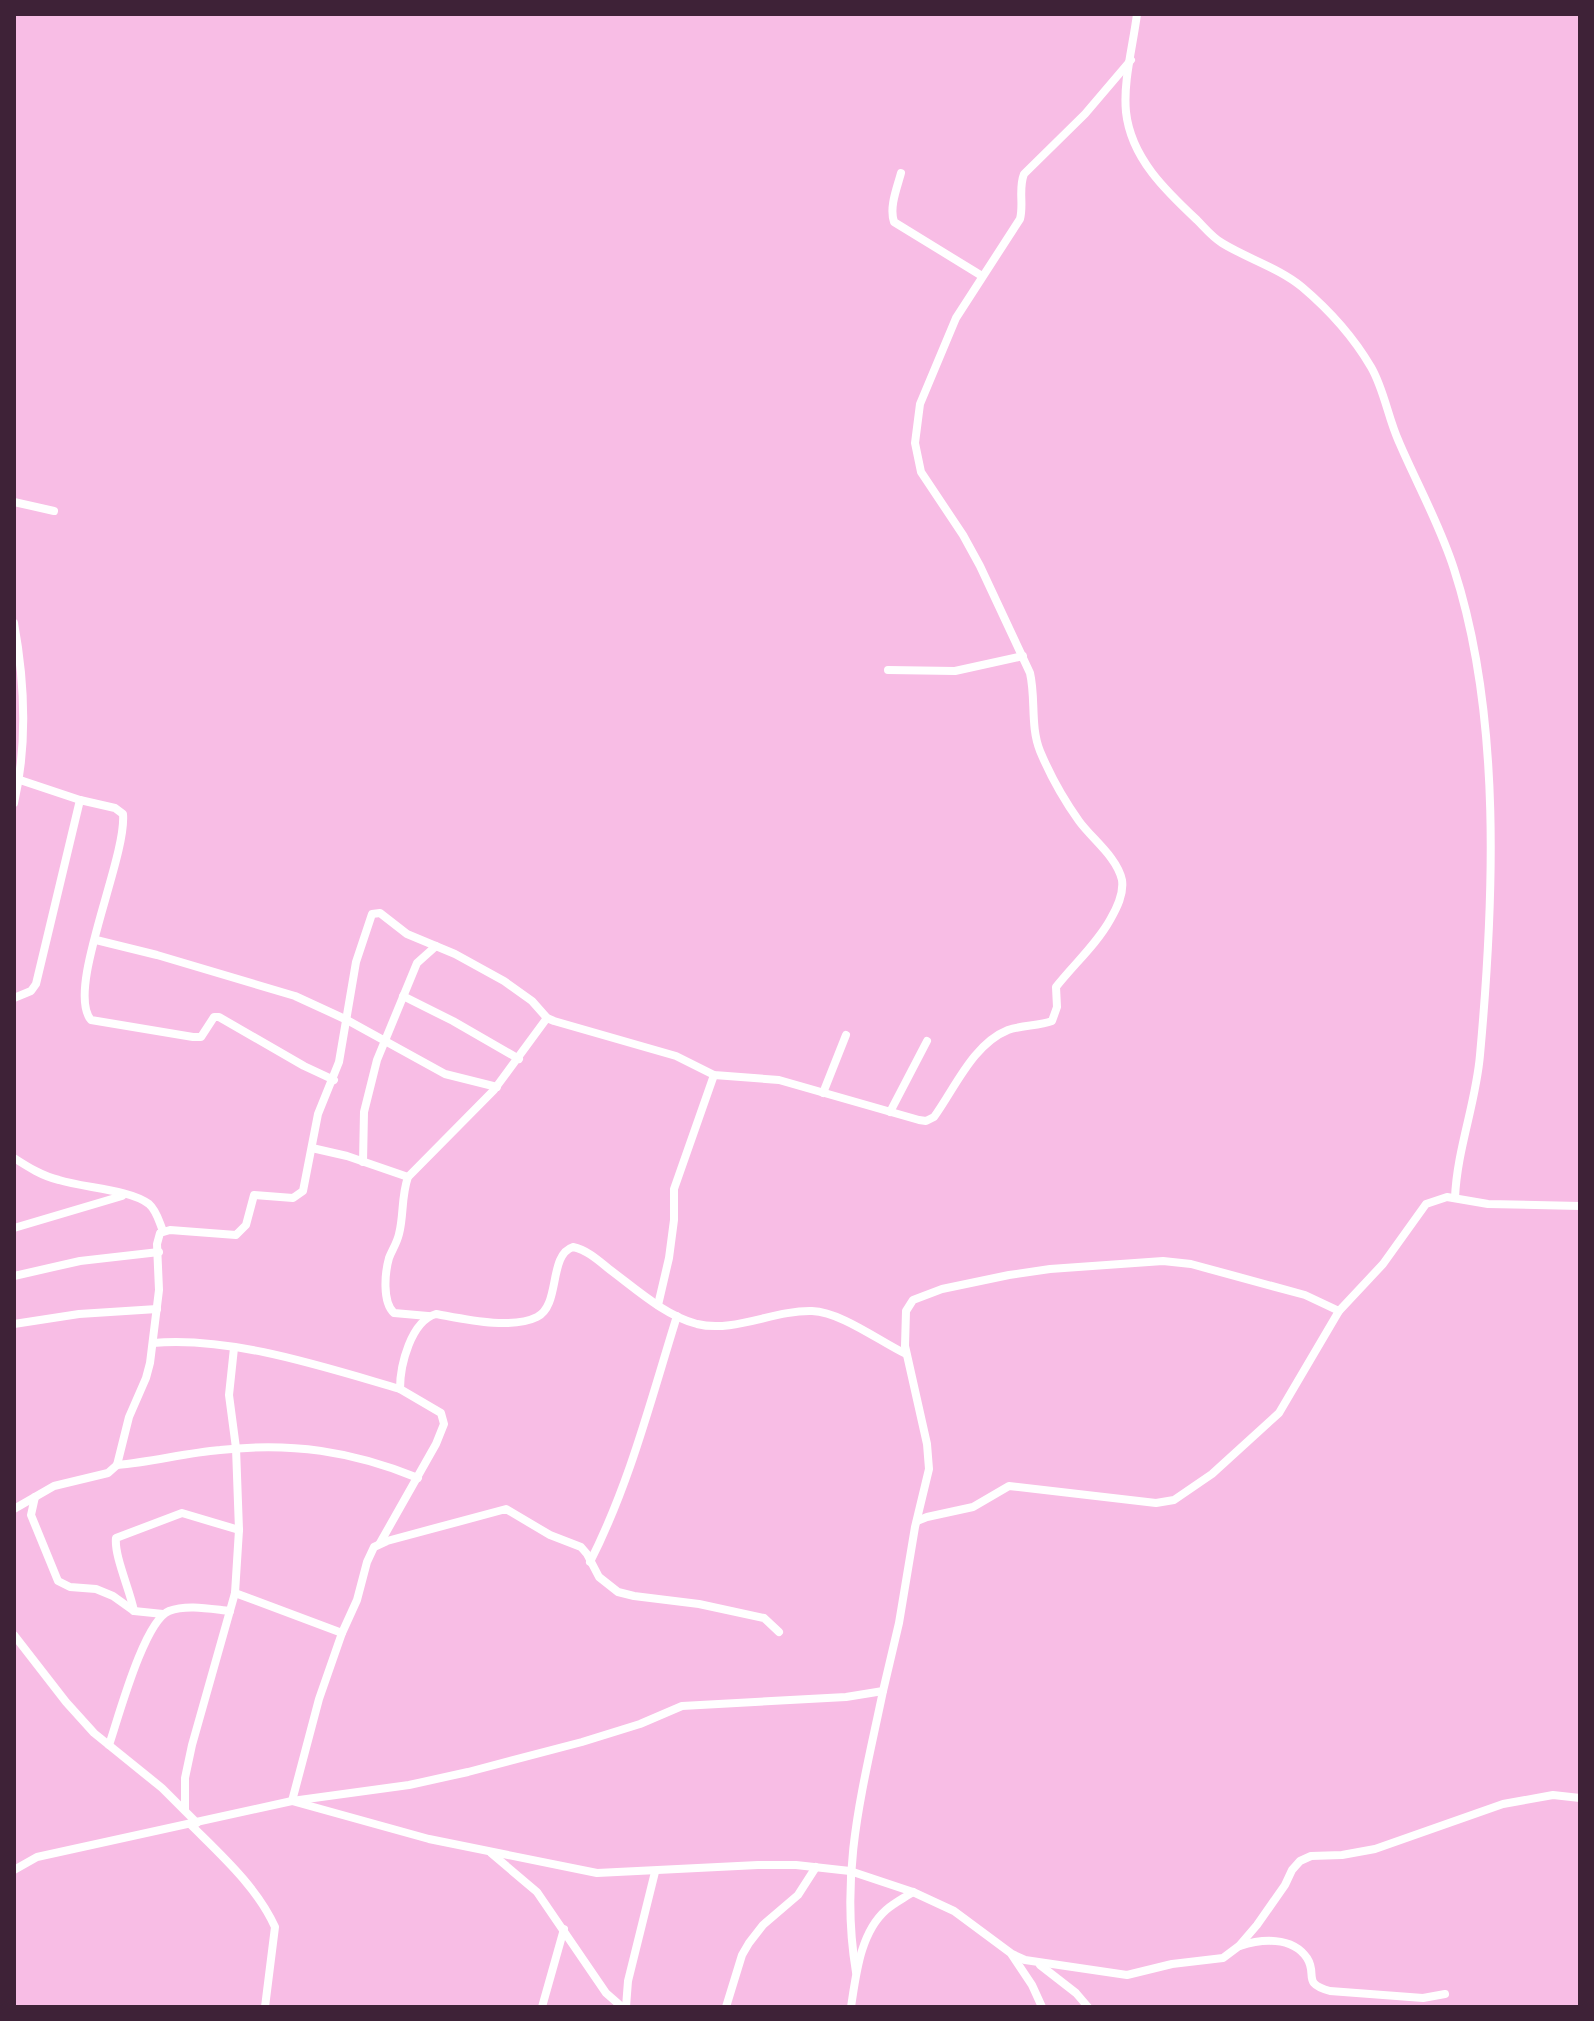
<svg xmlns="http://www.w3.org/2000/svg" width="1594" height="2021" viewBox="0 0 1594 2021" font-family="'PT Serif',serif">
  <rect width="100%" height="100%" fill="#f8bde5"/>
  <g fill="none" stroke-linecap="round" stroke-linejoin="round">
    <!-- minor -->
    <g stroke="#fff" stroke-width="8">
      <path d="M 1137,14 C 1133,46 1123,81 1126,112 C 1131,158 1166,191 1197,220 C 1205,228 1212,237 1222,243 C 1248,259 1279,268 1302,287 C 1328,309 1354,338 1371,367 C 1384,389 1388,418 1399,442 C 1417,484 1440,525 1454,569 C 1502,717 1494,902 1480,1055 C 1476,1103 1457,1149 1455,1198"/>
      <path d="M 901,173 C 897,188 889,207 894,222 L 982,276"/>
      <polyline points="14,502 54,511"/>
      <path d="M 14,623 C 25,683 28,743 14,803"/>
      <polyline points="888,670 955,671 1023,656"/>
      <path d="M 14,778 L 80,800 L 115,808 L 123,814 C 127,858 65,990 91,1020 L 193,1037 L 201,1037 L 214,1017 L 219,1017 L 304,1066 L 334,1080"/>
      <polyline points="96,940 157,955 295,996 347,1020 445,1074 497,1087"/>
      <polyline points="403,996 453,1021 519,1059"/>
      <polyline points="14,998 31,991 36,984 80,800"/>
      <polyline points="823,1093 846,1035"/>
      <polyline points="890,1112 927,1041"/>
      <polyline points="312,1148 347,1156 408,1177"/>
      <path d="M 14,1158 C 28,1167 42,1176 59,1180 C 84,1188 129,1189 149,1204 C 157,1211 159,1222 163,1231"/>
      <polyline points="363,1162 364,1112 377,1060 417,963 436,946"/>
      <polyline points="14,1228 122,1196"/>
      <polyline points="14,1276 80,1261 159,1252"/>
      <polyline points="658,1305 669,1258 674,1220 674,1189 714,1075"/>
      <path d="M 428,1316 L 394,1313 C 382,1302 385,1272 389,1258 C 392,1250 397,1243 399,1234 C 404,1215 401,1197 408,1177 L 494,1090 L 547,1018"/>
      <polyline points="14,1324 79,1314 157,1309"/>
      <path d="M 153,1343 C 231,1336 324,1367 400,1389"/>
      <path d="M 117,1465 C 152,1462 185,1453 220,1450 C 291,1442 352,1451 418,1478"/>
      <polyline points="35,1497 31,1515 58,1581 70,1587 96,1589 113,1596 134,1611 163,1614"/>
      <path d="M 14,1509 L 54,1486 L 108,1473 L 117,1465 L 129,1417 L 146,1378 L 150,1363 L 159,1290 L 157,1244 L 160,1233 L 170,1230 L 236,1235 L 246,1225 L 254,1195 L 293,1198 L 303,1191 L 318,1114 L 339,1062 L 356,962 L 372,914 L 380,913 L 407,934 L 455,954 L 504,981 L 532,1001 L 547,1018 L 554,1021 L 676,1056 L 714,1075 L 779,1080 L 919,1120 L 926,1121 L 934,1117 C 955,1088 973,1044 1008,1030 C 1023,1025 1039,1026 1052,1021 L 1057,1007 L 1056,987 C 1074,964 1096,945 1110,920 C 1117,908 1124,894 1122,880 C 1117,857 1092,839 1079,821 C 1064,800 1050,775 1040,751 C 1030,726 1036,699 1030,673 L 980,566 L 963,535 L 921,472 L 915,443 L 920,404 L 956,318 L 1020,219 C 1024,204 1018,189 1024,174 L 1085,114 L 1131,60"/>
      <polyline points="917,1521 927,1517 973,1507 1009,1486 1156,1503 1174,1500 1212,1474 1279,1413 1339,1311 1383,1264 1426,1204 1447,1197 1488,1204 1580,1206"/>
      <path d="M 380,1543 L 436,1444 L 444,1424 L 441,1413 L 400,1389 C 400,1365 411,1321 436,1314 C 464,1319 511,1330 537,1317 C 561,1305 548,1255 573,1247 C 587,1250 598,1260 609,1269 C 636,1289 664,1315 697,1324 C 734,1333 774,1310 812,1311 C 841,1312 879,1341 906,1354"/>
      <path d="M 590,1562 C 630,1483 651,1399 677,1316"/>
      <polyline points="235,1593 342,1633"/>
      <path d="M 134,1611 C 130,1590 114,1556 116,1538 L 182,1513 L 239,1530"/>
      <polyline points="779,1632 764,1618 699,1604 634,1596 618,1592 599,1577 587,1554 581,1547 550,1535 506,1509 387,1541 374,1547 367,1562 357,1600 342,1633 319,1699 292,1801 429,1839 597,1873 758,1865 796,1865 850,1871 913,1892 954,1911 1012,1954 1025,1960 1127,1975 1172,1964 1223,1958 1239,1946 1257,1925 1285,1885 1292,1870 1300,1861 1311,1856 1342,1855 1375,1849 1503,1804 1553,1795 1580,1798"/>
      <polyline points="14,1635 66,1702 94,1733 162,1788 197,1823"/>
      <path d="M 109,1745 C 118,1719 144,1621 169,1611 C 187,1604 211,1609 230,1611"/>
      <polyline points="185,1810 185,1778 192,1745 235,1593 239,1530 236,1448 229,1395 234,1348"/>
      <path d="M 190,1824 C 221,1855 257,1887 275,1927 L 265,2007"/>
      <polyline points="491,1853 537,1892 606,1993 622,2007"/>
      <polyline points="14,1870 37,1857 292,1801 409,1785 468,1772 582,1742 640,1724 682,1706 846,1697 883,1691 899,1623 915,1527 929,1469 927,1444 905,1346 906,1311 913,1300 942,1289 1009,1275 1050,1269 1163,1261 1191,1264 1305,1295 1339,1311"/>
      <path d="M 1240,1946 C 1261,1939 1292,1936 1307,1958 C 1318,1975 1301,1983 1330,1991 L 1423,1998 L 1445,1994"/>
      <polyline points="1012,1955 1032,1985 1042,2007"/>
      <polyline points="1040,1965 1076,1993 1088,2007"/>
      <path d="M 856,1972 C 839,1871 863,1788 883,1691"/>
      <polyline points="542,2007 564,1929"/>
      <polyline points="626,2007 628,1981 655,1872"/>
      <polyline points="726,2007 742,1955 749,1943 763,1925 798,1895 816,1867"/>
      <path d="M 851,2007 C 856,1975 860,1933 886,1910 C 894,1903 904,1898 913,1892"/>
    </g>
  </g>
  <!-- border -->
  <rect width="1594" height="2021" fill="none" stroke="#3e2237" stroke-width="32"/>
</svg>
